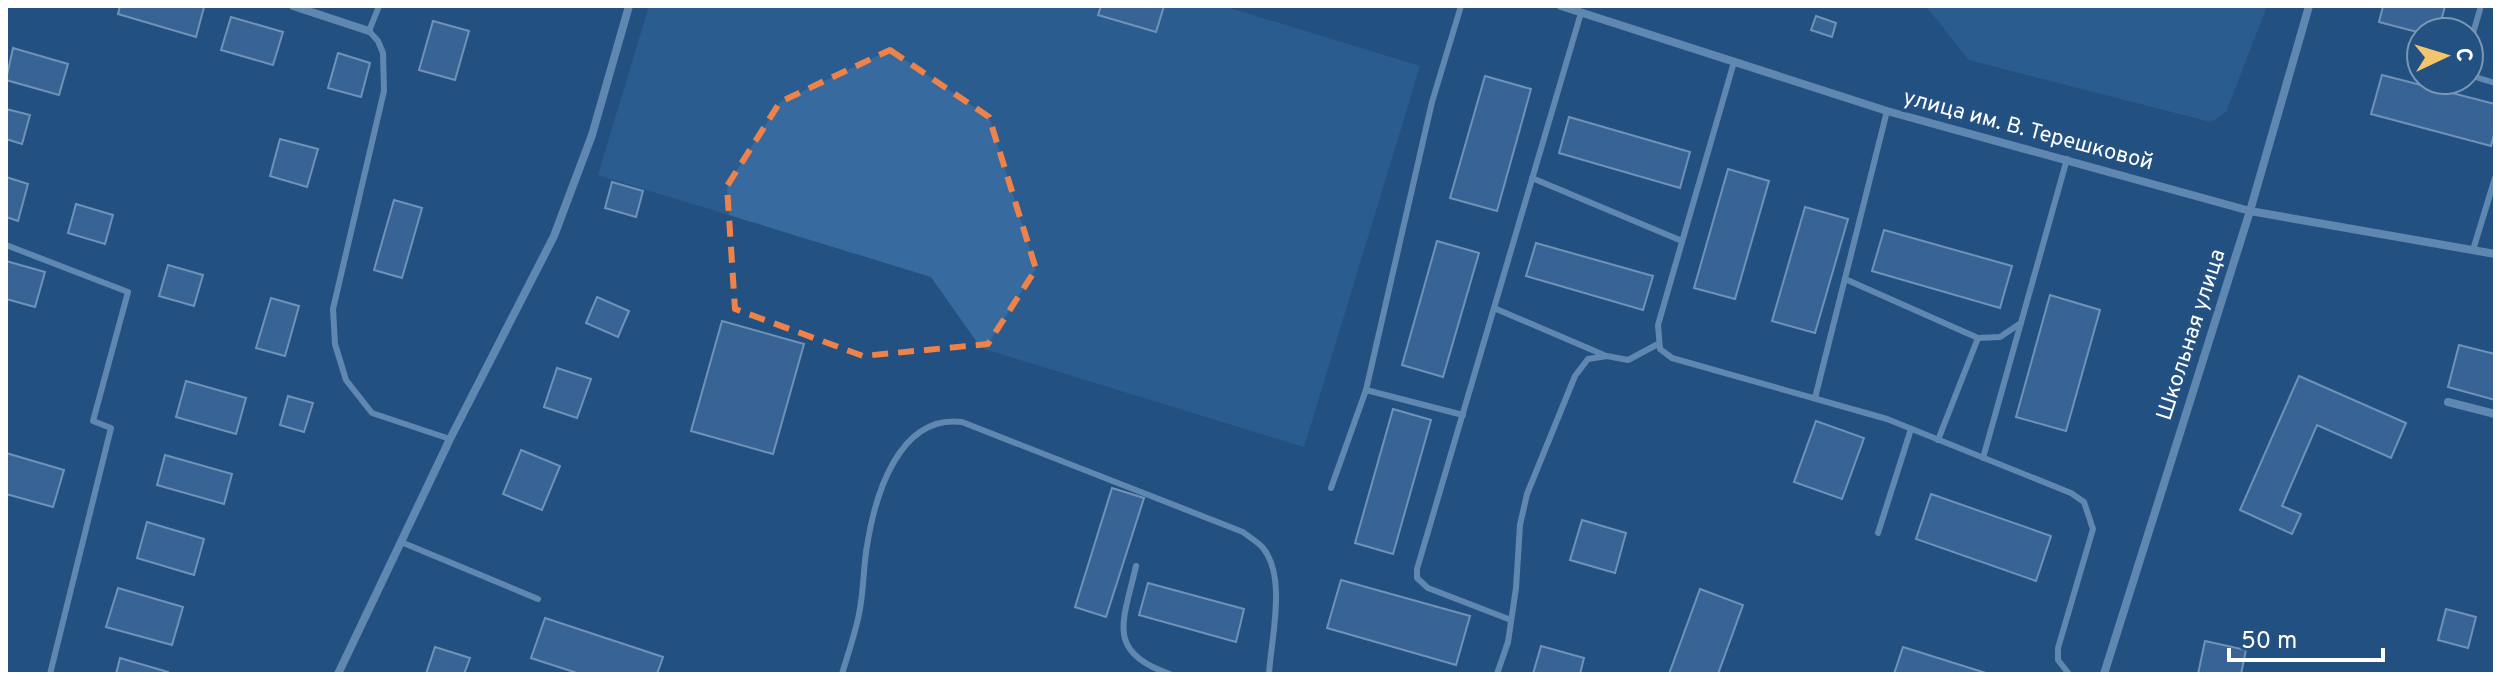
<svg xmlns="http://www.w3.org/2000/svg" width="2501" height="680" viewBox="0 0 2501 680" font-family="Overpass,sans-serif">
  <rect width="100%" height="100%" fill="#235182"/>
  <!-- green -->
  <g fill="#376ba0">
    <polygon points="649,6 1223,6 1420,66 1304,447 981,348 931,277 598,175"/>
    <polygon points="1926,6 2267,6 2226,112 2211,122 1969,60"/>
  </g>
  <!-- building -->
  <g fill="#507dac" stroke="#cee2f6" stroke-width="2">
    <polygon points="120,6 200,6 204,7 196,37 118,14"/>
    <polygon points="1101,6 1164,6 1156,32 1098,15"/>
    <polygon points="2383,6 2445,6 2438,32 2421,33 2379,22"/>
    <polygon points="1816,16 1836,23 1832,37 1811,30"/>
    <polygon points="231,17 283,32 273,65 221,50"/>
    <polygon points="433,21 469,31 455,80 419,70"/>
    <polygon points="13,48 68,64 59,95 6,80"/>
    <polygon points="338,53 370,63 361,97 328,88"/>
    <polygon points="2382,75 2495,104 2495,131 2491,146 2371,114"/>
    <polygon points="1485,76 1531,89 1497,211 1450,198"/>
    <polygon points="6,109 30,115 22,144 6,139"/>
    <polygon points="1569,117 1690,152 1680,188 1559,153"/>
    <polygon points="280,139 318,149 307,187 270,176"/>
    <polygon points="1728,169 1769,181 1735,299 1694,288"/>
    <polygon points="6,177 28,184 18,221 6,217"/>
    <polygon points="612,182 643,191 636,217 605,208"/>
    <polygon points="394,200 422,208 402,278 374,270"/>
    <polygon points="76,204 113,215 105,244 68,233"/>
    <polygon points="1805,207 1848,219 1815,333 1772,321"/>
    <polygon points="1884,230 2012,266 2000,308 1872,271"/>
    <polygon points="1437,241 1479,253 1443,377 1402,365"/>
    <polygon points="1536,243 1653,276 1643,310 1526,276"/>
    <polygon points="6,261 45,272 35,307 6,299"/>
    <polygon points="168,265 203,275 194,306 159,296"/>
    <polygon points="2050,295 2100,310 2066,431 2016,417"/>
    <polygon points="597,297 629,311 618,337 586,323"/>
    <polygon points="271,298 299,306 285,356 256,348"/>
    <polygon points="722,321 804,344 773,454 691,431"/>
    <polygon points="2459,345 2495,354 2495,400 2448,387"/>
    <polygon points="557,368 591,379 577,418 544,407"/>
    <polygon points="2299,376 2406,423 2391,458 2317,425 2282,506 2301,514 2292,534 2240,510"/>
    <polygon points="186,381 246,398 236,434 176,417"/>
    <polygon points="288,396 313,403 304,432 280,425"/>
    <polygon points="1393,409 1431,420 1393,554 1355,543"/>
    <polygon points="1816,421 1864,438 1842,499 1794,482"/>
    <polygon points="521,450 560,466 542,510 503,494"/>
    <polygon points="6,453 64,470 53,507 6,494"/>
    <polygon points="165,455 232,474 224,504 157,485"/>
    <polygon points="1112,488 1144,498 1106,617 1075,607"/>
    <polygon points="1931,494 2051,536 2036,581 1916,539"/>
    <polygon points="1582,520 1626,533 1615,573 1570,560"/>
    <polygon points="147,522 204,539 194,575 137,558"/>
    <polygon points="1341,580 1470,616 1456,665 1327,628"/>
    <polygon points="1148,583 1244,609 1236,642 1139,615"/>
    <polygon points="118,588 183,607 172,645 106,627"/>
    <polygon points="1700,589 1743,605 1718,674 1669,674"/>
    <polygon points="2446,609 2476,617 2468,648 2438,640"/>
    <polygon points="545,618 663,657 657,674 580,674 531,658"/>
    <polygon points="2205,641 2246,650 2241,674 2198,674"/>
    <polygon points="1541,646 1584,658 1580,674 1533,674"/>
    <polygon points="435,647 470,658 464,674 426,674"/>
    <polygon points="1903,647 1989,674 1894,674"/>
    <polygon points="120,658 168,672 168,674 116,674"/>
  </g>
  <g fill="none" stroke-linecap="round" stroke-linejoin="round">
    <!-- service -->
    <g stroke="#aac9e7" stroke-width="6">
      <polyline points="379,6 369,31 378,41 383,53 384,91 333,309 335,344 346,380 372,413 450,439"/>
      <polyline points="1461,6 1432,102 1366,390 1463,415"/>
      <polyline points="2469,47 2481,6"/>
      <polyline points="1734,62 1658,325 1660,349 1672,358 1887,419 2071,493 2084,502 2093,529 2058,648 2058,660 2069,674"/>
      <polyline points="2469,75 2495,83"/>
      <polyline points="1532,178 1682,241"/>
      <polyline points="6,245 128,292 93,421 111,428 50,674"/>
      <polyline points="2473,250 2495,178"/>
      <polyline points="1845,279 1978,338 2000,337 2021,323"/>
      <polyline points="1494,308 1604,355"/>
      <polyline points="1815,398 1887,111"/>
      <polyline points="1938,440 1978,338"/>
      <polyline points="1983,458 2067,159"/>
      <polyline points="1331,488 1366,390"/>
      <polyline points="1878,533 1911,429"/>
      <polyline points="401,542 538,599"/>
      <path d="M 1136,566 C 1124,620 1104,652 1170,674"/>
      <polyline points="1511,620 1428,588 1417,578 1417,569 1581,13"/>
      <path d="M 842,674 C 848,654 855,634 859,614 C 864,591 863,568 867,546 C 875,495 899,414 962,422 L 1243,532 C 1249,537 1258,542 1263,548 C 1287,577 1271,639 1269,674"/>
      <polyline points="1497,674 1508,642 1516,588 1520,525 1527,494 1575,376 1588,359 1607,356 1628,360 1658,344"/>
    </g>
    <!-- minor -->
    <g stroke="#aac9e7" stroke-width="8">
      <polyline points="293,6 369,31"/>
      <polyline points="1561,6 1887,111 2250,211 2495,254"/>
      <polyline points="2448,402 2495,414"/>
      <polyline points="338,674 450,439 554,236 592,135 629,6"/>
      <polyline points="2104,674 2250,211 2309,6"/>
    </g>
  </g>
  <!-- marked area -->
  <path d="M0 0H2501V680H0ZM 890,50 L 989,117 L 1036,269 L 988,344 L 863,356 L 735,309 L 727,186 L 780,102 Z" fill="#235182" fill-opacity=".55" fill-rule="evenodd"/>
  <path fill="none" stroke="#ee8249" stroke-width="6" stroke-dasharray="16 10" stroke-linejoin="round" d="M 890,50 L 989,117 L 1036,269 L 988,344 L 863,356 L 735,309 L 727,186 L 780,102 Z"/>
  <g text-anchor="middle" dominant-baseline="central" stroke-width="8" stroke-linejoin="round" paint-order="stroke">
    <!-- street labels -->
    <g font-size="22" fill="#fff" stroke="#235182">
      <text transform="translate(2028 131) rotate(15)">улица им. В. Терешковой</text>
      <text transform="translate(2192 335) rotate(-72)">Школьная улица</text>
    </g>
  </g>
  <!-- border -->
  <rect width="2501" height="680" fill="none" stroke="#ffffff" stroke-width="16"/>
  <!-- north arrow -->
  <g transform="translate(2445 56) rotate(86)"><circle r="38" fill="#235182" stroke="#7b97b4" stroke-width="2"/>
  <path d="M0-6L14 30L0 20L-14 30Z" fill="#f3c66d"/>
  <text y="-12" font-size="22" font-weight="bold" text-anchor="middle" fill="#ffffff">С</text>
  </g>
  <!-- scale -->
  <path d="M2229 648v12h154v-12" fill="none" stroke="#ffffff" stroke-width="4"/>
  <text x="2241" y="648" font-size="24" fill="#ffffff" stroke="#235182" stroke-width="6" paint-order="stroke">50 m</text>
</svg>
